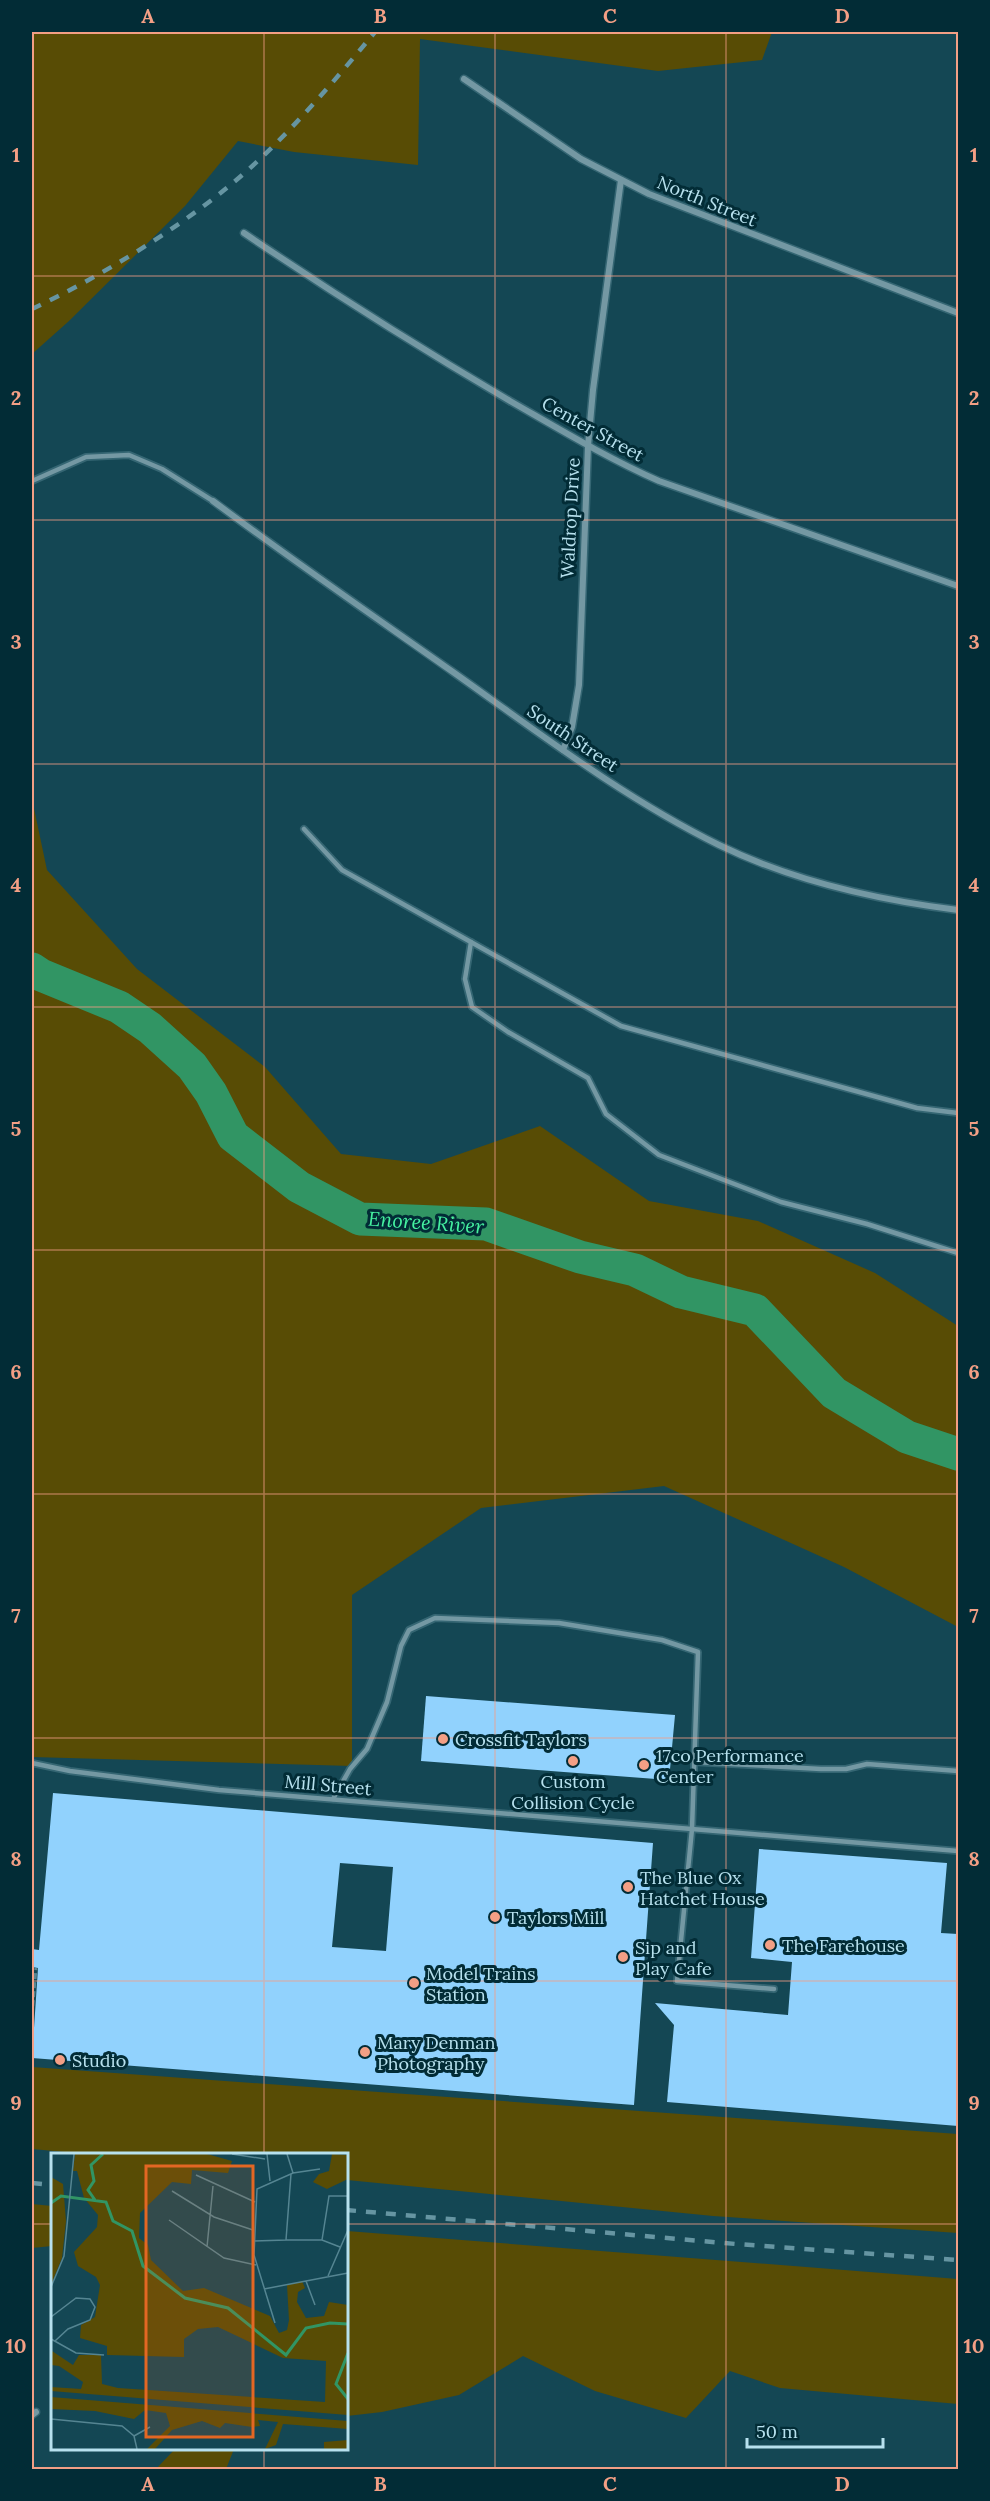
<svg xmlns="http://www.w3.org/2000/svg" width="990" height="2501" viewBox="0 0 990 2501" font-family="Lora,serif">
  <rect width="100%" height="100%" fill="#144754"/>
  <!-- green -->
  <g fill="#584c05">
    <polygon points="32,32 772,32 762,60 658,71 420,39 418,165 294,152 238,141 185,206 69,321 32,354"/>
    <polygon points="32,799 47,870 137,969 265,1067 341,1154 431,1164 540,1126 649,1201 758,1221 875,1273 958,1326 958,1627 844,1567 664,1486 481,1508 352,1595 352,1766 32,1757"/>
    <polygon points="32,2067 958,2134 958,2233 713,2216 347,2180 346,2154 87,2154 32,2149"/>
    <polygon points="32,2204 52,2206 52,2246 32,2248"/>
    <polygon points="347,2231 958,2279 958,2404 780,2388 730,2371 686,2418 595,2391 523,2356 459,2395 382,2412 347,2416"/>
    <polygon points="175,2449 175,2448 234,2449 226,2469 156,2469"/>
  </g>
  <g fill="none" stroke-linecap="round" stroke-linejoin="round">
    <!-- river -->
    <polyline stroke="#319564" stroke-width="33" points="32,969 41,975 119,1007 150,1028 192,1066 211,1093 233,1136 299,1187 360,1219 486,1224 580,1257 635,1270 681,1292 755,1310 834,1393 907,1437 958,1454"/>
  </g>
  <!-- building -->
  <g fill="#91d2fd" fill-rule="evenodd">
    <polygon points="426,1696 675,1715 669,1780 421,1761"/>
    <path d="M 53,1793 L 653,1843 L 634,2105 L 32,2058 L 38,1968 L 32,1967 L 32,1949 L 39,1950 ZM 340,1863 L 393,1867 L 386,1951 L 332,1947 Z"/>
    <polygon points="759,1849 947,1863 941,1933 958,1934 958,2126 667,2102 674,2025 655,2003 788,2015 792,1962 751,1958"/>
  </g>
  <g fill="none" stroke-linecap="round" stroke-linejoin="round">
    <defs>
      <g id="lane">
        <polyline points="32,481 86,457 129,455 162,469 213,501"/>
        <polyline points="304,829 342,870 621,1026 917,1108 958,1113"/>
        <polyline points="471,942 465,979 472,1007 508,1032 588,1078 606,1114 659,1155 781,1202 867,1224 958,1253"/>
        <polyline points="694,1762 821,1769 846,1769 867,1764 958,1771"/>
        <polyline points="32,1763 70,1771 219,1790 958,1851"/>
        <polyline points="333,1799 350,1769 367,1749 387,1702 401,1646 409,1630 435,1618 559,1623 662,1640 698,1652 692,1829 677,1981 774,1989"/>
      </g>
      <g id="street">
        <polyline points="464,79 581,159 649,194 958,313"/>
        <path d="M 244,233 C 331,292 420,348 510,401 C 559,429 607,458 659,481 L 958,586"/>
        <path d="M 213,501 C 292,560 372,615 453,672 C 539,733 624,798 719,845 C 793,881 877,900 958,910"/>
        <polyline points="563,750 572,727 579,685 588,446 593,390 621,180"/>
        <polyline points="32,2415 36,2412"/>
      </g>
    </defs>
    <!-- lane casing -->
    <use href="#lane" stroke="#356673" stroke-width="8"/>
    <!-- street casing -->
    <use href="#street" stroke="#356673" stroke-width="9"/>
    <!-- path -->
    <polyline stroke="#578693" stroke-width="3" stroke-dasharray="6 3" stroke-linecap="butt" points="32,2015 36,1968"/>
    <!-- lane -->
    <use href="#lane" stroke="#7498a3" stroke-width="4.5"/>
    <!-- street -->
    <use href="#street" stroke="#7498a3" stroke-width="6"/>
    <!-- rail -->
    <g stroke="#6695a2" stroke-width="4.5" stroke-dasharray="10 10" stroke-linecap="butt">
      <path d="M 32,309 C 96,279 173,232 228,187 C 281,144 332,84 375,32"/>
      <polyline points="32,2183 52,2185"/>
      <polyline points="346,2210 736,2244 958,2260"/>
    </g>
  </g>
  <!-- grid -->
  <path fill="none" stroke="#f39f85" stroke-width="1.5" stroke-opacity="0.55" d="M 264,32 L 264,2154M 495,32 L 495,2470M 726,32 L 726,2470M 32,276 L 958,276M 32,520 L 958,520M 32,764 L 958,764M 32,1007 L 958,1007M 32,1250 L 958,1250M 32,1494 L 958,1494M 32,1738 L 958,1738M 32,1981 L 958,1981M 32,2224 L 52,2224M 346,2224 L 958,2224M 264,2448 L 264,2470"/>
  <!-- markers -->
  <g fill="#f39f85" stroke="#022c36" stroke-width="2">
    <circle cx="443" cy="1739" r="6"/>
    <circle cx="573" cy="1761" r="6"/>
    <circle cx="644" cy="1765" r="6"/>
    <circle cx="628" cy="1887" r="6"/>
    <circle cx="495" cy="1917" r="6"/>
    <circle cx="770" cy="1945" r="6"/>
    <circle cx="623" cy="1957" r="6"/>
    <circle cx="414" cy="1983" r="6"/>
    <circle cx="365" cy="2052" r="6"/>
    <circle cx="60" cy="2060" r="6"/>
  </g>
  <g text-anchor="middle" dominant-baseline="central" stroke-width="6" stroke-linejoin="round" paint-order="stroke">
    <!-- street labels -->
    <g font-size="18" fill="#b7e1ee" stroke="#022c36">
      <text transform="translate(707 201) rotate(22)">North Street</text>
      <text transform="translate(593 429) rotate(29)">Center Street</text>
      <text transform="translate(570 518) rotate(-87)">Waldrop Drive</text>
      <text transform="translate(573 738) rotate(34)">South Street</text>
      <text transform="translate(328 1785) rotate(5)">Mill Street</text>
    </g>
    <!-- poi labels -->
    <g font-size="18" fill="#b7e1ee" stroke="#022c36" text-anchor="start">
      <text x="455" y="1739">Crossfit Taylors</text>
      <text x="656" y="1755">17co Performance<tspan x="656" dy="21">Center</tspan></text>
      <text x="573" y="1781" text-anchor="middle">Custom<tspan x="573" dy="21">Collision Cycle</tspan></text>
      <text x="640" y="1877">The Blue Ox<tspan x="640" dy="21">Hatchet House</tspan></text>
      <text x="507" y="1917">Taylors Mill</text>
      <text x="782" y="1945">The Farehouse</text>
      <text x="635" y="1947">Sip and<tspan x="635" dy="21">Play Cafe</tspan></text>
      <text x="426" y="1973">Model Trains<tspan x="426" dy="21">Station</tspan></text>
      <text x="377" y="2042">Mary Denman<tspan x="377" dy="21">Photography</tspan></text>
      <text x="72" y="2060">Studio</text>
    </g>
    <!-- water labels -->
    <g font-size="20" font-style="italic" fill="#45f1a0" stroke="#022c36">
      <text transform="translate(426 1222) rotate(4)">Enoree River</text>
    </g>
  </g>
  <!-- overview -->
  <g transform="translate(51 2153)">
    <rect width="297" height="297" fill="#144754"/>
    <path d="M 24,1 L 156,1 L 181,8 L 177,20 L 141,17 L 140,31 L 121,29 L 89,60 L 88,85 L 97,92 L 100,107 L 132,138 L 153,135 L 219,163 L 228,180 L 236,177 L 238,167 L 236,132 L 251,128 L 254,135 L 247,139 L 246,149 L 255,165 L 273,163 L 278,149 L 297,152 L 297,262 L 0,238 L 0,234 L 30,236 L 32,229 L 8,213 L 0,212 L 1,198 L 22,212 L 28,202 L 50,202 L 51,231 L 67,235 L 274,249 L 275,208 L 232,205 L 167,174 L 147,176 L 133,186 L 133,204 L 56,202 L 56,193 L 29,185 L 30,172 L 44,164 L 49,132 L 45,124 L 27,113 L 23,99 L 46,74 L 47,62 L 33,45 L 26,18 L 22,18 ZM 281,1 L 297,2 L 297,26 L 276,36 L 262,29 L 268,21 L 278,18 ZM 0,24 L 12,31 L 15,68 L 11,105 L 0,132 ZM 0,244 L 297,268 L 297,276 L 232,271 L 225,292 L 214,296 L 227,269 L 207,267 L 209,273 L 201,274 L 174,270 L 169,275 L 151,268 L 121,277 L 104,296 L 96,296 L 119,273 L 115,260 L 94,257 L 83,266 L 44,258 L 0,256 ZM 297,287 L 297,296 L 273,296 L 273,289 Z" fill="#584c05"/>
    <path fill="none" stroke="#319564" stroke-width="3" d="M 44,47 L 37,37 L 43,28 L 40,12 L 52,1M 0,50 L 10,43 L 55,49 L 62,68 L 81,78 L 92,113 L 134,145 L 177,155 L 235,202 L 255,175 L 279,170 L 297,171M 297,200 L 285,231 L 297,246"/>
    <path fill="none" stroke="#558592" stroke-width="1.5" d="M 181,1 L 214,6M 216,1 L 219,28M 236,1 L 242,20M 145,22 L 204,49M 121,38 L 163,64 L 202,77M 118,67 L 173,105 L 205,112M 235,87 L 271,87 L 289,94M 271,87 L 278,43 L 297,43M 202,88 L 235,87 L 240,21M 156,94 L 162,33M 277,123 L 297,77M 255,128 L 264,152M 0,134 L 13,103 L 23,1M 213,136 L 297,120M 0,164 L 25,145 L 39,146 L 44,154 L 39,167 L 17,176 L 4,188M 224,170 L 203,102 L 206,36 L 242,20 L 269,16M 0,186 L 25,200 L 53,202M 0,266 L 71,273 L 83,283 L 86,296M 83,283 L 99,274"/>
    <path fill="#e36723" fill-opacity="0.15" stroke="#e36723" stroke-width="3" d="M 95,13 L 202,13 L 202,284 L 95,284 Z"/>
    <rect width="297" height="297" fill="none" stroke="#b7e1ee" stroke-width="3"/>
  </g>
  <!-- border -->
  <rect width="990" height="2501" fill="none" stroke="#022c36" stroke-width="66"/>
  <!-- scale -->
  <path d="M747 2438v9h136v-9" fill="none" stroke="#b7e1ee" stroke-width="3"/>
  <text x="756" y="2438" font-size="18" fill="#b7e1ee" stroke="#022c36" stroke-width="4.5" paint-order="stroke">50 m</text>
  <rect x="33" y="33" width="924" height="2435" fill="none" stroke="#f39f85" stroke-width="2"/>
  <g font-size="20" text-anchor="middle" font-weight="bold" fill="#f39f85">
    <text x="148" y="23">A</text>
    <text x="380" y="23">B</text>
    <text x="610" y="23">C</text>
    <text x="842" y="23">D</text>
    <text x="16" y="162">1</text>
    <text x="974" y="162">1</text>
    <text x="16" y="405">2</text>
    <text x="974" y="405">2</text>
    <text x="16" y="649">3</text>
    <text x="974" y="649">3</text>
    <text x="16" y="892">4</text>
    <text x="974" y="892">4</text>
    <text x="16" y="1136">5</text>
    <text x="974" y="1136">5</text>
    <text x="16" y="1379">6</text>
    <text x="974" y="1379">6</text>
    <text x="16" y="1623">7</text>
    <text x="974" y="1623">7</text>
    <text x="16" y="1866">8</text>
    <text x="974" y="1866">8</text>
    <text x="16" y="2110">9</text>
    <text x="974" y="2110">9</text>
    <text x="16" y="2353">10</text>
    <text x="974" y="2353">10</text>
    <text x="148" y="2491">A</text>
    <text x="380" y="2491">B</text>
    <text x="610" y="2491">C</text>
    <text x="842" y="2491">D</text>
  </g>
</svg>
